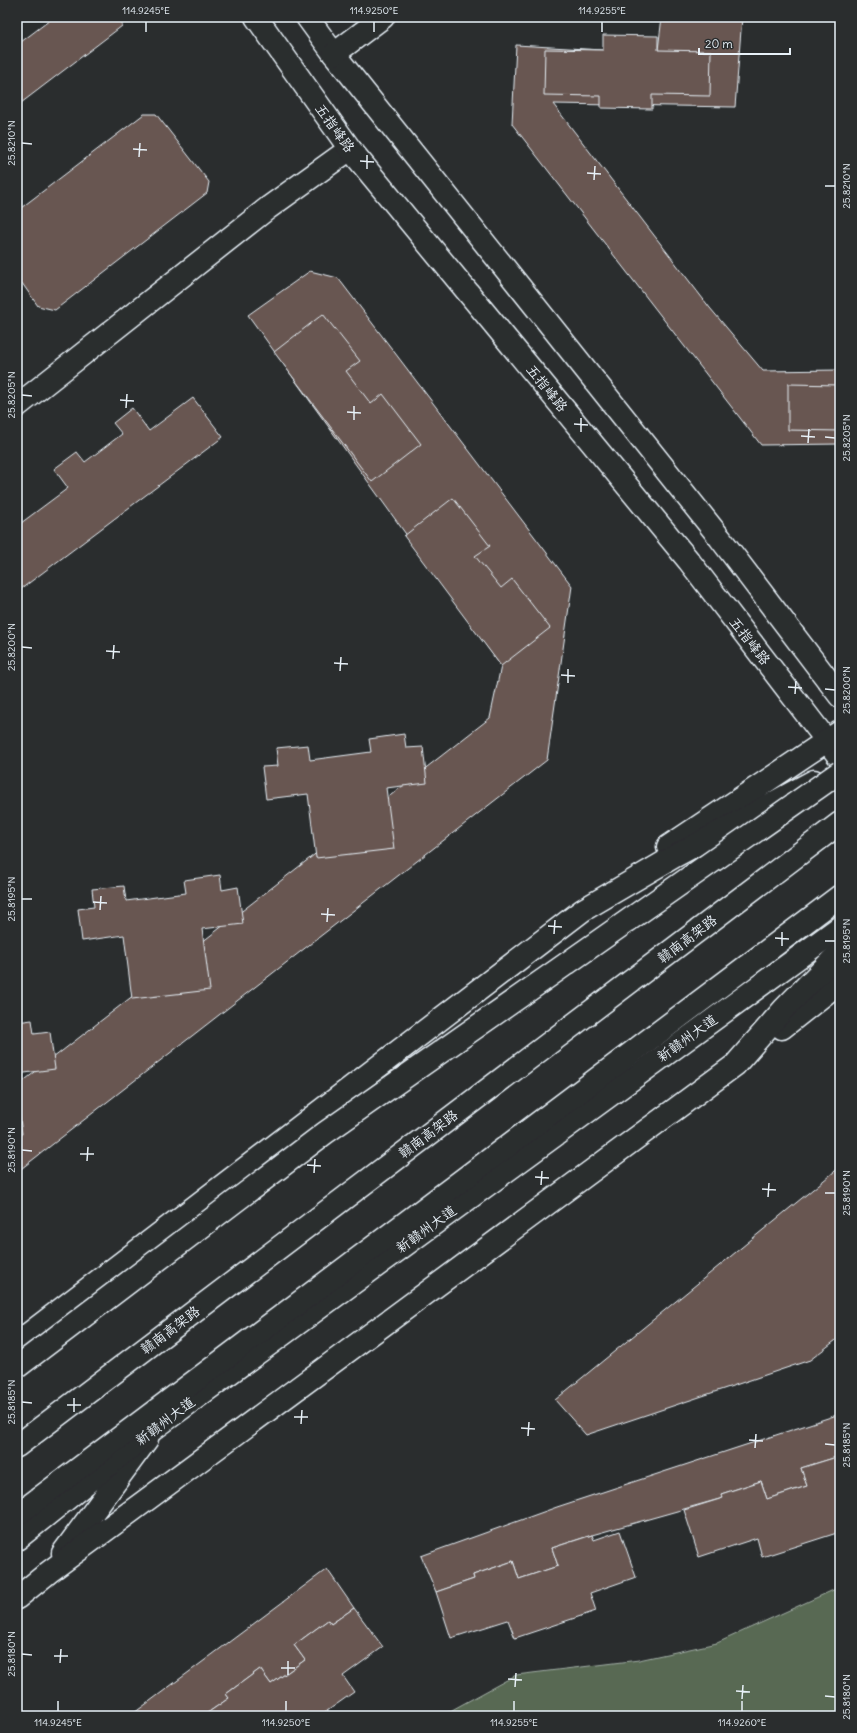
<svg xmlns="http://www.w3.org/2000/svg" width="857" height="1733" viewBox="0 0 857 1733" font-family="Delius,'LXGW WenKai TC',sans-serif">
  <rect width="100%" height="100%" fill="#2a2d2e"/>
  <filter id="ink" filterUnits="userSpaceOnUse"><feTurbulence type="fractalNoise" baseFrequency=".025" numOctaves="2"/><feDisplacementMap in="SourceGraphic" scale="8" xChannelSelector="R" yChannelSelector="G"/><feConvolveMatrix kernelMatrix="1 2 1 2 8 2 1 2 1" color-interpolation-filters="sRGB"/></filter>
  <g filter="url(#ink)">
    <!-- green -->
    <polygon fill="#596952" stroke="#a0ada5" points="840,1587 840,1716 441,1716 516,1675 639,1660 717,1643"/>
    <!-- building -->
    <g fill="#685751" stroke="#e8f1f8">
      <polygon points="54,17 122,17 122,26 17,106 17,45"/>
      <polygon points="662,17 742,17 735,107 553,104 710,308 763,371 840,370 840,444 761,445 512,124 516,45 603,50 658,50"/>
      <polygon points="603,35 658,36 658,50 711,51 710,96 652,95 652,109 601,108 601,96 544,95 545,49 603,50"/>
      <polygon points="144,114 156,114 209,182 207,193 55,310 38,306 17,276 17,211"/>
      <polygon points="310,271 338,278 572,586 547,760 17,1172 17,1086 490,718 501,666 248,315"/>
      <polygon points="323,314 360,361 346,371 371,404 383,394 421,444 372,482 274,352"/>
      <polygon points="788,384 840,385 840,431 788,430"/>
      <polygon points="193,398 223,437 17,592 17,526 68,488 54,469 77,452 85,462 122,434 113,423 132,408 149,431"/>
      <polygon points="453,498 490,546 475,556 501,588 512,579 550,628 501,666 404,536"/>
      <polygon points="404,734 406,748 423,747 427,783 386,788 394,849 316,858 308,794 266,799 262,767 278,766 276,748 308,745 310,760 371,752 369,739"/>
      <polygon points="220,875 222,890 238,887 243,924 202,929 210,990 132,999 124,935 82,941 78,909 94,907 92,889 124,886 126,901 186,893 184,880"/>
      <polygon points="32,1020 34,1034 50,1032 55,1069 17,1074 17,1022"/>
      <polygon points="17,1096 22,1134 17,1135"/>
      <polygon points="840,1167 840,1337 810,1360 586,1435 555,1400"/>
      <polygon points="840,1414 840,1456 801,1468 807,1486 767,1499 761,1481 721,1494 723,1498 592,1535 552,1548 558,1566 519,1579 513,1561 473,1575 474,1579 436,1592 421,1556 557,1507"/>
      <polygon points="840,1456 840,1512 838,1512 840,1520 840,1532 762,1557 757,1538 699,1557 684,1510 723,1498 721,1494 761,1481 767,1499 807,1486 801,1468"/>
      <polygon points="620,1531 636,1577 590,1593 596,1611 515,1638 508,1620 451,1638 436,1592 474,1579 473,1575 513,1561 519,1579 558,1566 552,1548 592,1535 594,1540"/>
      <polygon points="327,1569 354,1608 331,1624 328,1620 294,1645 305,1660 271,1684 260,1669 226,1694 229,1698 203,1716 130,1716"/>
      <polygon points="354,1608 383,1647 343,1676 354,1692 320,1716 203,1716 229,1698 226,1694 260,1669 271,1684 305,1660 294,1645 328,1620 331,1624"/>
    </g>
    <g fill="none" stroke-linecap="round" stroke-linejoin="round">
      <defs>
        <polyline id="street" points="17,406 268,208 350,149"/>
        <g id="secondary">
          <polyline points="256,17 350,149 689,561 840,758"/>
          <polyline points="307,17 334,54 720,538 840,696"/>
          <polyline points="334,54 383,17"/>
          <polyline points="668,847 840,732"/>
          <polyline points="782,1028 840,982"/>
          <polyline points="17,1343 583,910 675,856 814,781"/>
          <polyline points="63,1553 147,1439"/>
          <polyline points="17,1598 49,1572 735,1065 784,1009 840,952"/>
        </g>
        <polyline id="primary" points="17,1539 156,1427 840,927"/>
        <g id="highway">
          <polyline points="17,1446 840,823"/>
          <polyline points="17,1515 840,896"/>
        </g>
      </defs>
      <!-- street casing -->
      <use href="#street" stroke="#e8f1f8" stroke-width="25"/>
      <!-- secondary casing -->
      <use href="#secondary" stroke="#e8f1f8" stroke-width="25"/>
      <!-- primary casing -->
      <use href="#primary" stroke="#e8f1f8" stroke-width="25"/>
      <!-- highway casing -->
      <use href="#highway" stroke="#e8f1f8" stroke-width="25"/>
      <!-- street -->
      <use href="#street" stroke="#2a2d2e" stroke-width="22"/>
      <!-- secondary -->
      <use href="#secondary" stroke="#2a2d2e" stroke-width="22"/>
      <!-- primary -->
      <use href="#primary" stroke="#2a2d2e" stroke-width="22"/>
      <!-- highway -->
      <use href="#highway" stroke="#2a2d2e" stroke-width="22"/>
      <defs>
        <polyline id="highway-bridge" points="17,1367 325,1133 840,772"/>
      </defs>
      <!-- highway-bridge casing -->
      <use href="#highway-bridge" stroke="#e8f1f8" stroke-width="25" stroke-linecap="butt"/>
      <!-- highway-bridge -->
      <use href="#highway-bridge" stroke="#2a2d2e" stroke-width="22"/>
    </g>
  </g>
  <!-- ticks -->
  <path fill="none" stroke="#e8f1f8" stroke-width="1.5" d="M 146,32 L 146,22M 374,32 L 374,22M 602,32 L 602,22M 22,143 L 32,144M 133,149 L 147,150M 139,157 L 140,143M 360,161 L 374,162M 367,169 L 367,155M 587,173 L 601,174M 594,180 L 595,166M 825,186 L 835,186M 22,395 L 32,396M 120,400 L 134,401M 126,408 L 127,394M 347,412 L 361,413M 354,420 L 354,406M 574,424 L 588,425M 581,432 L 581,418M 801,436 L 815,437M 825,437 L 835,438M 808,443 L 809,429M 22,647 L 32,648M 106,651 L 120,652M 113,659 L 114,645M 334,663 L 348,664M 340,671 L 341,657M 561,675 L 575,676M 568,683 L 568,669M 788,687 L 802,688M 825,689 L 835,690M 795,694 L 796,681M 22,899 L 32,899M 93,902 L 107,903M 100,910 L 101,896M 321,914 L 335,915M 327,922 L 328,908M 548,926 L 562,927M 554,934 L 555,920M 775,938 L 789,939M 825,941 L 835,941M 782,946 L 782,932M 22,1150 L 32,1151M 80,1154 L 94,1154M 87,1161 L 88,1147M 307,1165 L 321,1166M 314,1173 L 315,1159M 535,1177 L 549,1178M 541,1185 L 542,1171M 762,1189 L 776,1190M 825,1193 L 835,1193M 768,1197 L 769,1183M 22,1402 L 32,1403M 67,1405 L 81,1405M 74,1412 L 74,1398M 294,1417 L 308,1417M 301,1424 L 302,1410M 521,1428 L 535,1429M 528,1436 L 529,1422M 749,1440 L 763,1441M 825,1444 L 835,1445M 755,1448 L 756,1434M 22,1654 L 32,1655M 54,1656 L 68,1656M 60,1663 L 61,1649M 281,1668 L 295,1668M 288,1675 L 288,1661M 508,1679 L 522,1680M 515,1687 L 516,1673M 736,1691 L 750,1692M 825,1696 L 835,1697M 742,1699 L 743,1685M 58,1711 L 58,1701M 286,1711 L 286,1701M 514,1711 L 514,1701M 742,1711 L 742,1701"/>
  <g text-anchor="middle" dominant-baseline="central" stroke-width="3.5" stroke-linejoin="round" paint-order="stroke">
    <!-- street labels -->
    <g font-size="14" fill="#e8f1f8" stroke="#2a2d2e">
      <text transform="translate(335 128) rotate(54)">五指峰路</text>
      <text transform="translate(547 388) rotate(51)">五指峰路</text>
      <text transform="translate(750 641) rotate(52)">五指峰路</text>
      <text transform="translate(687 939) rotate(-37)">赣南高架路</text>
      <text transform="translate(687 1038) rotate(-36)">新赣州大道</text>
      <text transform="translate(428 1134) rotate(-37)">赣南高架路</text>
      <text transform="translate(426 1229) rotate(-36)">新赣州大道</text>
      <text transform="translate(170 1330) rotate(-37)">赣南高架路</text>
      <text transform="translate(165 1421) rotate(-37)">新赣州大道</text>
    </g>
  </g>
  <!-- margin -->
  <rect width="857" height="1733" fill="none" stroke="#2a2d2e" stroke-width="44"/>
  <!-- scale -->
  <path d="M699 48v6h91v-6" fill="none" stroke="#e8f1f8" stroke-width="2"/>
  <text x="705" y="48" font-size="12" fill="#e8f1f8" stroke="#2a2d2e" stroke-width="3" paint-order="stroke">20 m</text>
  <rect x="22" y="22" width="813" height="1689" fill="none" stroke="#e8f1f8" stroke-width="1.5"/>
  <g font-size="10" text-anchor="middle" fill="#e8f1f8">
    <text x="146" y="14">114.9245°E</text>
    <text x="374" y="14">114.9250°E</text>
    <text x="602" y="14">114.9255°E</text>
    <text transform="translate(11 143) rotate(-90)" y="4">25.8210°N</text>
    <text transform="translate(846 186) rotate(-90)" y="4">25.8210°N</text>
    <text transform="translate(11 395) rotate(-90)" y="4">25.8205°N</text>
    <text transform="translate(846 438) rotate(-90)" y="4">25.8205°N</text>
    <text transform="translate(11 647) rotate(-90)" y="4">25.8200°N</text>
    <text transform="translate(846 690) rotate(-90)" y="4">25.8200°N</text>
    <text transform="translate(11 899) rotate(-90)" y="4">25.8195°N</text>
    <text transform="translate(846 941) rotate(-90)" y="4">25.8195°N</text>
    <text transform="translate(11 1150) rotate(-90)" y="4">25.8190°N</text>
    <text transform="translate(846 1193) rotate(-90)" y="4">25.8190°N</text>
    <text transform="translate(11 1402) rotate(-90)" y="4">25.8185°N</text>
    <text transform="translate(846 1445) rotate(-90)" y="4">25.8185°N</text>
    <text transform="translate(11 1654) rotate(-90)" y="4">25.8180°N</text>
    <text transform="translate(846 1697) rotate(-90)" y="4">25.8180°N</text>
    <text x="58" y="1726">114.9245°E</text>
    <text x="286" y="1726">114.9250°E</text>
    <text x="514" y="1726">114.9255°E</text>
    <text x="742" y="1726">114.9260°E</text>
  </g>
</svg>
